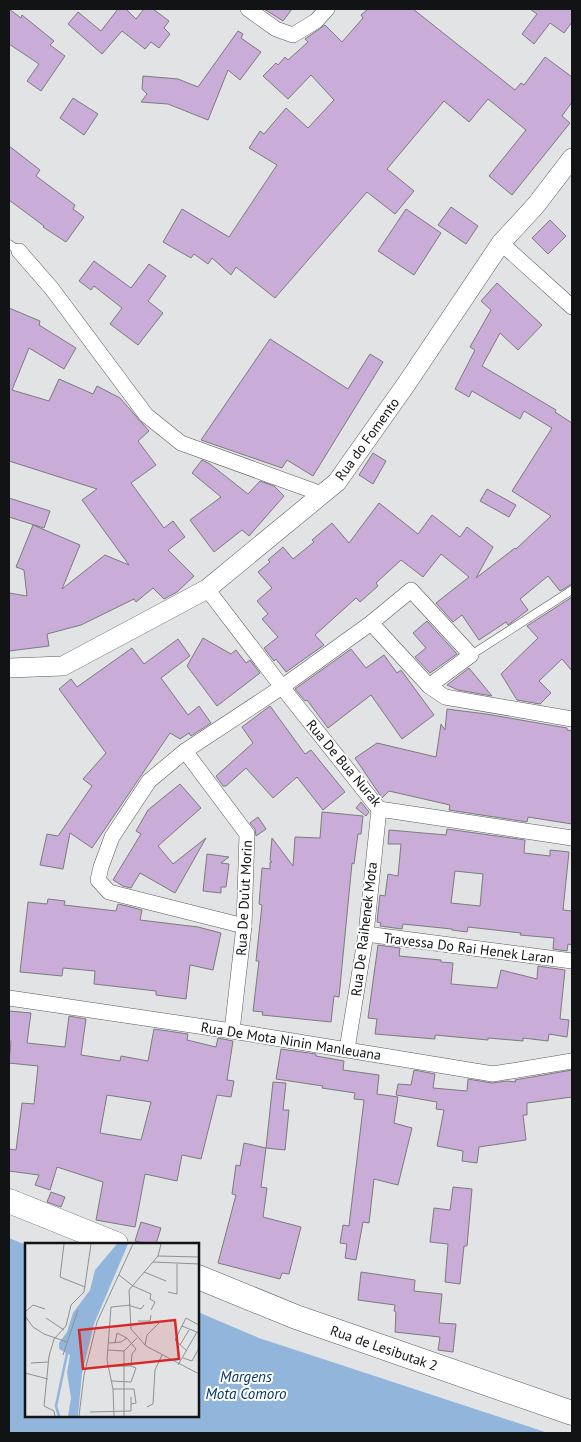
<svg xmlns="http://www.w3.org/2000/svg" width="581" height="1442" viewBox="0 0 581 1442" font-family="'PT Sans',sans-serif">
  <rect width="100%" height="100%" fill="#e1e3e5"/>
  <!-- water -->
  <polygon fill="#92b5dc" points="9,1238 26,1245 26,1416 198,1416 198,1312 259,1338 548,1433 9,1433"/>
  <!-- building -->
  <g fill="#c9acd7" stroke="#7d7b7e" fill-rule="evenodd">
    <polygon points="9,9 21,18 22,15 54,41 50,45 65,56 41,91 27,81 39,64 9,44"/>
    <polygon points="118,9 126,9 136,19 144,9 153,9 169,21 164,28 170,34 159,48 151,42 145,49 122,31 102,54 68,24 78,12 101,31"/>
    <polygon points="264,9 292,9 283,21"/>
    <polygon points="368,9 413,9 515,90 521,83 524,85 545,57 572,77 572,102 562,116 570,123 512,195 489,176 526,130 488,99 469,122 444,101 387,169 414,191 395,214 367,192 275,298 236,267 231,275 212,258 208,264 194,254 191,258 163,242 182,209 229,237 277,165 249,148 260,131 264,134 286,108 308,128 334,100 311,75 288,99 263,76 276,63 278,65 285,57 288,60 308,42 305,39 325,25 342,42 363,18 361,15"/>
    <polygon points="530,9 572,9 572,22 564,33 550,23 534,44 522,34 537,14"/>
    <polygon points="238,31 243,34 241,38 261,52 240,80 228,70 208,120 168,104 141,102 147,94 142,89 143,76 178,79 198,87"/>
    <polygon points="73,98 98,114 84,135 60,118"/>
    <polygon points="9,146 40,170 36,176 75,205 73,209 84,217 66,242 43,227 44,226 9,200"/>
    <polygon points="451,207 478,226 466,244 438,225"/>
    <polygon points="406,209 441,233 414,275 378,251"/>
    <polygon points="550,220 566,236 548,254 532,238"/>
    <polygon points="94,261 131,288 149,264 166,276 148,301 163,313 138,345 110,324 122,308 94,286 91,290 79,281"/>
    <polygon points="497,283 542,325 518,350 500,333 482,366 556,410 555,412 572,423 572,584 560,591 548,576 520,599 528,610 508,625 506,622 479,640 462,615 453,622 436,603 469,577 441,554 423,577 401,560 376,583 378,586 360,602 356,598 315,635 324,645 286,672 276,659 274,661 264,648 278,637 262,619 268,614 257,601 272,588 258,572 270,562 268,560 283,547 293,559 314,542 312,540 332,523 349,543 379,503 418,534 432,515 460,537 467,527 493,547 476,578 515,548 516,549 551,516 512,491 552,428 524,411 520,419 472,391 469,397 455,389 475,350 470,347 491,310 481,301"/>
    <polygon points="9,308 40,321 39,325 76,348 64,369 29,348 12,390 49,401 59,379 93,394 97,386 120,398 149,431 138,441 156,465 131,483 164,528 173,521 185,537 168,550 194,576 177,592 164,599 153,588 136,602 134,599 81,625 47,634 49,646 9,651 9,593 27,596 24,570 16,567 33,525 80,545 62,589 105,555 129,565 82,500 97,489 9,461"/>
    <polygon points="270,339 348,389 370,354 383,362 313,476 287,460 282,468 201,440"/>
    <polygon points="373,453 386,461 373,484 359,475"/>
    <polygon points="202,460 210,464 248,494 260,481 274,486 284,496 249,536 242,530 214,552 190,520 221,497 192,473"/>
    <polygon points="487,489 516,505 509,517 480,501"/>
    <polygon points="9,498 50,511 44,528 9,517"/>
    <polygon points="572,597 572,671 562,659 539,681 551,693 540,704 517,700 501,674 538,638 527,626"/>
    <polygon points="427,621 457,654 430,673 415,657 426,648 413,633"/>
    <polygon points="203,638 231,654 236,650 246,663 250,660 260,673 217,706 187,666"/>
    <polygon points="178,639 190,656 161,678 188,715 199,706 211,723 191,736 189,733 180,739 170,733 92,848 70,833 63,869 40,865 47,834 58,836 92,786 83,779 106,753 59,689 71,679 77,687 132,648 144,664"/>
    <polygon points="351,649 366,668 384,655 397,673 401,670 434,715 402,739 371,695 328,728 307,700 305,701 295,689"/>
    <polygon points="469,668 492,696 458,690 447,685"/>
    <polygon points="270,706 305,754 311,750 345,792 323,810 297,777 273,798 246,768 226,786 223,786 216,776 253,743 242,727"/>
    <polygon points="447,709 486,714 567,728 567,730 572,731 572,824 528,817 527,822 449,810 450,805 389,791 382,798 355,758 377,743 436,757 441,724 445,730"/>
    <polygon points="180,784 201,808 158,846 173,864 206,838 175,893 140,873 131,888 123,886 113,880 141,834 136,831 148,810"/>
    <polygon points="361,802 369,812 366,816 356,808"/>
    <polygon points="322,812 363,816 361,834 358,834 354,864 352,863 339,997 334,996 331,1022 262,1015 263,1012 253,1011 259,961 256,961 262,905 259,904 262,868 270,869 270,862 272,862 270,860 272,838 293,866 295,837 320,838"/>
    <polygon points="258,817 266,829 256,836 255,829 250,823"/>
    <path d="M 447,829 L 525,840 L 524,853 L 550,856 L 550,850 L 569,852 L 563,910 L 572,911 L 572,945 L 568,944 L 567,951 L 553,949 L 554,938 L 520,935 L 521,933 L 468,927 L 467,932 L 452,930 L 452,929 L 403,924 L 402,929 L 380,926 L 381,923 L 377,922 L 380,895 L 385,896 L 388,874 L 398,876 L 401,844 L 388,844 L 389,830 L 446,835 ZM 455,871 L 483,874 L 480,906 L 451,903 Z"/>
    <polygon points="207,854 229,857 221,863 229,864 226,887 221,887 221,893 203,891"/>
    <polygon points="48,899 65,901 64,905 116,911 118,904 127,906 142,910 140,920 198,927 221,933 213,970 190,965 186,999 156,995 156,991 94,984 95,971 63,968 62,976 20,972 28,902 47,904"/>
    <polygon points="378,945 400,948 399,956 441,960 441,962 453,963 451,984 497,988 501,970 537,979 538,966 565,970 560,1019 569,1020 567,1037 549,1034 548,1041 523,1038 523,1041 488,1038 488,1040 435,1035 435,1039 375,1034 377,1019 368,1018"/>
    <path d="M 9,1011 L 31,1013 L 27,1043 L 65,1047 L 69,1016 L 86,1019 L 81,1055 L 120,1061 L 121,1056 L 148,1061 L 154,1029 L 188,1034 L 187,1040 L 216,1047 L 218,1038 L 233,1041 L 227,1080 L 234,1081 L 231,1097 L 217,1095 L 201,1159 L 182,1155 L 177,1181 L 145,1174 L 135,1227 L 96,1220 L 103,1182 L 57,1167 L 50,1190 L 35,1185 L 39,1175 L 9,1171 L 9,1149 L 16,1150 L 22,1103 L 34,1104 L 38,1066 L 9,1063 L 11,1041 L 9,1041 ZM 107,1095 L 151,1102 L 141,1140 L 100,1133 Z"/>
    <polygon points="281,1049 316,1054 316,1056 344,1061 343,1070 379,1075 377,1094 398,1097 394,1123 412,1128 398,1185 374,1179 369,1223 363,1222 356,1260 345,1258 347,1244 340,1243 343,1225 349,1226 364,1100 354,1099 355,1093 322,1088 323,1086 276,1079"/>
    <polygon points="414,1070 435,1074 433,1088 467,1091 468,1079 492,1083 507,1081 516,1082 515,1080 572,1070 572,1097 527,1103 527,1115 523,1115 526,1140 479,1147 477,1163 462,1161 463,1151 437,1146 444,1110 436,1109 437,1102 396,1095 398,1084 411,1085"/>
    <polygon points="273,1082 286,1083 283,1110 289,1110 285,1150 266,1148 261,1187 267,1188 263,1217 301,1227 289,1274 282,1273 280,1279 218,1263 236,1195 232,1194 236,1165 240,1166 244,1143 266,1148"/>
    <polygon points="453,1187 472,1189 467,1246 464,1246 460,1284 445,1282 448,1244 430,1242 434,1208 450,1210"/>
    <polygon points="51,1192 65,1197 61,1207 47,1202"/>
    <polygon points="141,1222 161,1228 156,1244 147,1244 135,1241"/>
    <polygon points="361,1272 415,1280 414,1291 442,1294 439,1323 456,1324 453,1352 438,1350 440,1337 395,1332 396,1312 394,1311 395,1305 358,1300"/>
  </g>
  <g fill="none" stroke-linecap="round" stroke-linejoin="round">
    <defs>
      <g id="service">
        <polyline points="9,244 19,251"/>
        <polyline points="471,655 572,590"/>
      </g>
      <g id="minor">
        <polyline points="248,9 276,29 293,35 316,21 327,9"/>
        <polyline points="501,243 572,307"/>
        <polyline points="19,251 52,289 146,415 181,443 322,494"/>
        <polyline points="207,589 282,687 379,809 572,838"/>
        <polyline points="371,623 411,590 471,655 429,686"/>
        <polyline points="185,751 149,781 112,837 101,867 98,880 109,892 244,926"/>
        <polyline points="366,934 572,961"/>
        <polyline points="9,998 232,1031 493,1074 572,1061"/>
        <polyline points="232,1031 244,926 247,834 185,751 282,687 371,623 429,686 445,697 572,719"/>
        <polyline points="347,1049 366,934 379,809"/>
      </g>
      <polyline id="tertiary" points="9,668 63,666 207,589 337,482 407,383 501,243 536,205 572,158"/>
      <g id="primary">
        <polyline points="9,1201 116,1244"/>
        <polyline points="198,1277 296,1317 572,1413"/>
      </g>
    </defs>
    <!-- service casing -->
    <use href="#service" stroke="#595a5d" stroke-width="9"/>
    <!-- minor casing -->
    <use href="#minor" stroke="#595a5d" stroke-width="16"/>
    <!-- tertiary casing -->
    <use href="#tertiary" stroke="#595a5d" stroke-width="20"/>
    <!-- primary casing -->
    <use href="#primary" stroke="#595a5d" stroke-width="25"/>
    <!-- service -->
    <use href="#service" stroke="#fff" stroke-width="8"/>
    <!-- minor -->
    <use href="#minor" stroke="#fff" stroke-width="15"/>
    <!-- tertiary -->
    <use href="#tertiary" stroke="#fff" stroke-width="19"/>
    <!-- primary -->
    <use href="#primary" stroke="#fff" stroke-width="24"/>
  </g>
  <g text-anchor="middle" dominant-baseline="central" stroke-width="4" stroke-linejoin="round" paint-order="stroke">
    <!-- street labels -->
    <g font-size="14" fill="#121314" stroke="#fff">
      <text transform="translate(367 439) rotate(-54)">Rua do Fomento</text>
      <text transform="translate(344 763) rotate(50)">Rua De Bua Nurak</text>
      <text transform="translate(244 898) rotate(-87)">Rua De Du’ut Morin</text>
      <text transform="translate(364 929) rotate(-83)">Rua De Raihenek Mota</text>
      <text transform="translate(469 948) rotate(7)">Travessa Do Rai Henek Laran</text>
      <text transform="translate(291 1041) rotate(9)">Rua De Mota Ninin Manleuana</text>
      <text transform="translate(384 1348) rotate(19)">Rua de Lesibutak 2</text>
    </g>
    <!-- water labels -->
    <g font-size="15" font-style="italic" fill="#043868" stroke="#fff">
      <text x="246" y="1376">Margens<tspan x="246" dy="17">Mota Comoro</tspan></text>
    </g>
  </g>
  <!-- overview -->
  <g transform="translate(25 1243)">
    <rect width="174" height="174" fill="#e1e3e5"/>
    <path d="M 92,1 L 103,1 L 69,81 L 57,130 L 53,173 L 43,173 L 46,155 L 42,130 L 45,112 L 34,106 L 34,100 L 42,89 L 48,70 L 65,47 L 70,27 Z" fill="#92b5dc"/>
    <path fill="none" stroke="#92b5dc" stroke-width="2.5" d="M 34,173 L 31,163 L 43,106"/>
    <path fill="none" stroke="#8e9091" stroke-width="1" d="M 39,1 L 35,34 L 60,44M 136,1 L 133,13 L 104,47 L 106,86 L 121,103 L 174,131M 133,13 L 174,14M 128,19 L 174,21M 119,29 L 141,38M 94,32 L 108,43 L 126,51 L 125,56 L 130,59 L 126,67M 143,49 L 152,51 L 152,21M 106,63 L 116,66 L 119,62M 0,69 L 8,62 L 20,66M 0,73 L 8,84 L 19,91 L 42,99M 21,75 L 39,87M 113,78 L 125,78 L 126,72M 157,83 L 161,75 L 174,82M 84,100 L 96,99 L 102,95 L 111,106 L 107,111 L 106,123 L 84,123M 90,100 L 92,90 L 102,95M 120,102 L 122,92 L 134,80M 155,102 L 164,87M 83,107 L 99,108M 162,108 L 150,97 L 157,83 L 174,90M 38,112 L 53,67M 158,115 L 167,118 L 174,105M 6,120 L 23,119M 153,122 L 172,89M 0,130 L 23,136M 87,138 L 106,139 L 111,125 L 106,123M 88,146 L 109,146 L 111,160 L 106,161M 122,164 L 128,161 L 130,127 L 137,112M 65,169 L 106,168 L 106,154M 30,173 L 29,168 L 19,163 L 24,113 L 29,96 L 41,83 L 46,62 L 59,49 L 66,1M 54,173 L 59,132 L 72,79 L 108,1M 89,173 L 88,146 L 82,117 L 86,64 L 106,62M 99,173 L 99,108 L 112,95"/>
    <path fill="#d62828" fill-opacity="0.15" stroke="#d62828" stroke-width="2.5" d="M 150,77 L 154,116 L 58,126 L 54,87 Z"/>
    <rect width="174" height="174" fill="none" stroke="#121314" stroke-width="2.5"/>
  </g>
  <!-- border -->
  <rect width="581" height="1442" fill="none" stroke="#121314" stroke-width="20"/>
</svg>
